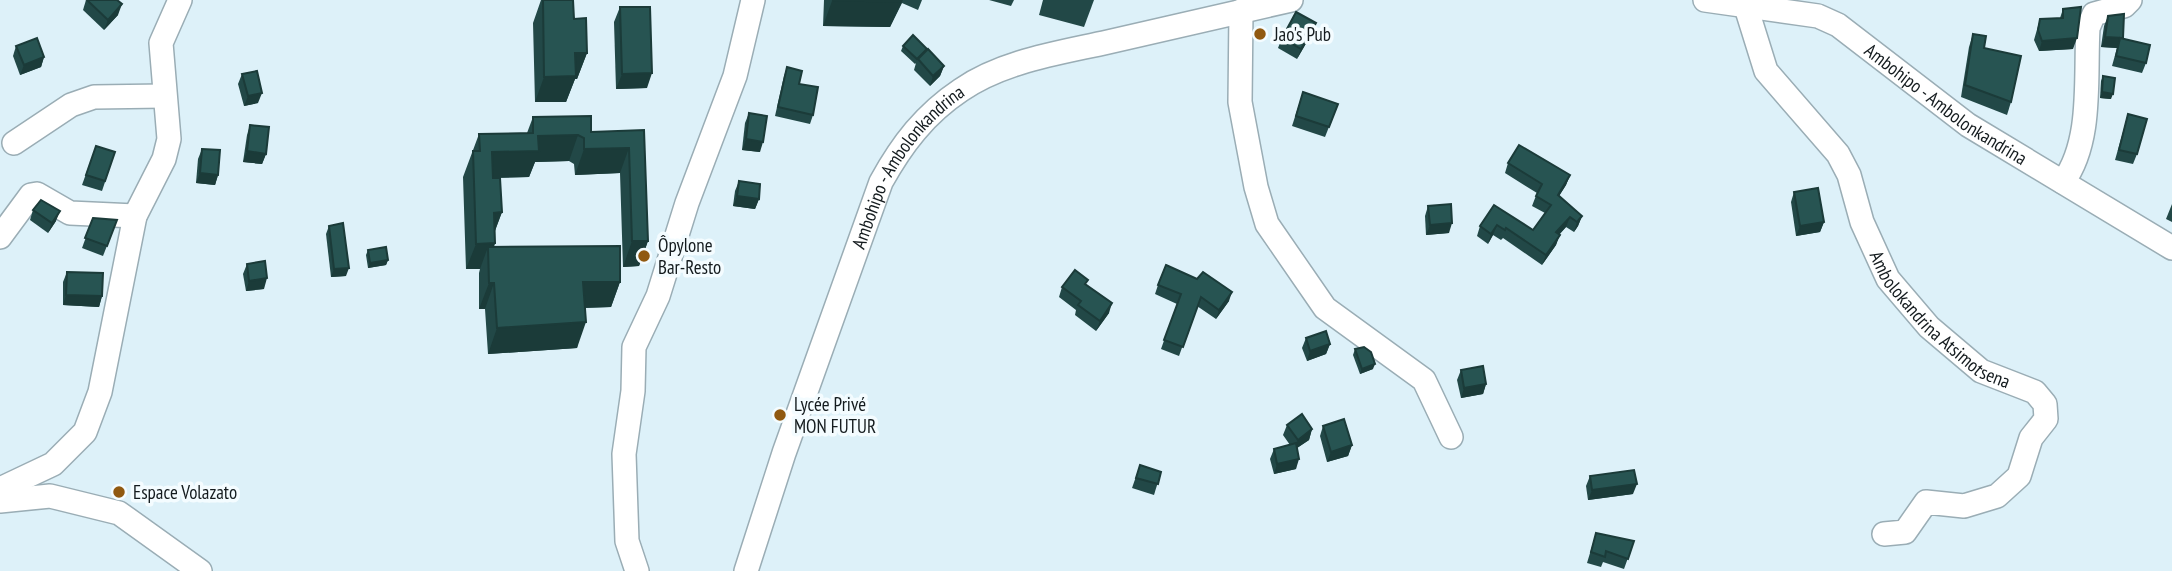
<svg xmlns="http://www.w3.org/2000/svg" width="2172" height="571" viewBox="0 0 2172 571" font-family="'PT Sans Narrow',sans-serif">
  <rect width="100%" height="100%" fill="#ddf1f9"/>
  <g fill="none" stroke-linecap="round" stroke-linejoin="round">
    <defs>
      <g id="minor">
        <path id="s1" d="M 1705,0 L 1818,16 L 1838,25 L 1968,125 L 2172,248"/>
        <path id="s2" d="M 1746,7 L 1766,71 L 1838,154 L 1849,175 L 1862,222 L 1888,279 L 1929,327 L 1981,371 L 2035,392 L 2045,404 L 2046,419 L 2031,438 L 2019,476 L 1997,496 L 1964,506 L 1926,502 L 1905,532 L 1884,534"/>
        <polyline points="1241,11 1240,102 1256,187 1267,224 1325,308 1424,380 1451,437"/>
        <polyline points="14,143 71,105 94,97 164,96"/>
        <path d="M 2063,182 C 2093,141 2085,78 2088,28 L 2094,14 L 2124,6 L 2130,0"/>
        <polyline points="0,237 31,195 37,194 70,213 135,216"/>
        <polyline points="0,489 53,464 85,432 100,392 135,216 164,159 169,139 161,43 180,0"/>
        <polyline points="0,501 50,496 119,513 200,571"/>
        <polyline points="637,571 627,541 624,454 633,391 634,347 658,296 687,203 735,76 753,0"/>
        <path id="s3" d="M 746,571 L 784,453 L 881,182 C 902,144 925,114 961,90 C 1003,61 1059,53 1108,42 C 1169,28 1230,14 1291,0"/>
      </g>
    </defs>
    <!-- minor casing -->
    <use href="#minor" stroke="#9aadb5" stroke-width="26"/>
    <!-- minor -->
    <use href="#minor" stroke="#fff" stroke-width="23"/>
  </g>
  <!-- wall -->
  <g fill="#224847">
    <polygon points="86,0 118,15 104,30 83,10"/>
    <polygon points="541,0 573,0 574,19 587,53 577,79 575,79 566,102 535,102 533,23"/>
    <polygon points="824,0 922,0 918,10 902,3 890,27 823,26"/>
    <polygon points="989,0 1014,0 1011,6"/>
    <polygon points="1043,0 1094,0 1084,27 1039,15"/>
    <polygon points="620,7 647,88 616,89 614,22"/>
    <polygon points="2063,9 2073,49 2039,51 2034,40 2040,19 2060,18"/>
    <polygon points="2108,16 2123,39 2146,63 2142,73 2112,66 2117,48 2101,47 2104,26"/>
    <polygon points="1316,23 1312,33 1297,59 1278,48 1282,38"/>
    <polygon points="1973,34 1984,48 2011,102 2007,115 1961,97 1969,47"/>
    <polygon points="16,46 44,57 41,67 20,75 13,56"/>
    <polygon points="903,46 926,51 944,66 940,76 930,86 914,70 916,63 915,64 901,51"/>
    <polygon points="787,67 799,84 813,115 810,124 775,116 784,76"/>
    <polygon points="242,74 258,103 244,106 238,84"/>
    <polygon points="2103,76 2111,99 2100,98 2101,81"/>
    <polygon points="1303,92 1338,104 1325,137 1292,126"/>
    <polygon points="749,113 760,152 742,150 745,123"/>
    <polygon points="2128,114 2137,154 2133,164 2115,160"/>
    <polygon points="533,117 591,132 644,130 648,241 639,266 623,267 620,173 575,175 574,164 569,161 535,162 529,177 493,178 502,212 495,231 495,243 494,247 620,282 611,307 585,308 577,348 488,354 485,309 479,309 479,273 480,269 466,269 463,177 479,134 527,133"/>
    <polygon points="250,125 266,154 262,164 243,162 247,135"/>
    <polygon points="96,146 115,152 102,191 82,185"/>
    <polygon points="202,149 218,175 215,185 196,183 198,159"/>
    <polygon points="1508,163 1570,175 1566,185 1559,196 1582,216 1578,226 1574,232 1566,227 1559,235 1556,245 1542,265 1503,238 1501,240 1493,235 1488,244 1477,236 1480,226 1494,205 1533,230 1545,213 1532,206 1537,193 1505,173"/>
    <polygon points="739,181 759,199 755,209 733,206 735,191"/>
    <polygon points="1794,192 1824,222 1820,232 1796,236 1791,202"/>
    <polygon points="2172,204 2172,222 2166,219"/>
    <polygon points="1428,206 1449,233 1426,235 1425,216"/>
    <polygon points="33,210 56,221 48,233 30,220"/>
    <polygon points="93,218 117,220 103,256 82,248"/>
    <polygon points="329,226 346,276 331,277 326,234"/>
    <polygon points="368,250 388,260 386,265 368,268 366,255"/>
    <polygon points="247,264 264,289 246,291 243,274"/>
    <polygon points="67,272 102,296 99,307 63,305 63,282"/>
    <polygon points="1086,285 1109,313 1096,331 1075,315 1076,310 1059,297 1062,287"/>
    <polygon points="1158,285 1229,301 1216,319 1197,306 1179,356 1161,349 1177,304 1155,294"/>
    <polygon points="1306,338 1330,344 1326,354 1307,361 1302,348"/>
    <polygon points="1355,349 1373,369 1360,374 1353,355"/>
    <polygon points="1461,370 1486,384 1483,394 1461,398 1457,380"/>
    <polygon points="1287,425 1312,429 1309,440 1297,448 1296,469 1274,474 1270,459 1274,449 1290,445 1283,435"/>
    <polygon points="1323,426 1352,445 1348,456 1327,462 1320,436"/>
    <polygon points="1140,465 1161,472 1154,495 1132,488"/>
    <polygon points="1590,476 1633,494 1588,500 1586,486"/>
    <polygon points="1596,533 1634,541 1624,569 1603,562 1601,567 1587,563"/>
  </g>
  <!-- shaded-wall -->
  <g fill="#1b3b39">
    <polygon points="903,0 890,27 823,26 832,1"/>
    <polygon points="122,4 118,15 104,30 108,20"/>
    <polygon points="1316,23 1312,33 1297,59 1301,49"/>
    <polygon points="2105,37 2123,38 2119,48 2120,38 2117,48 2101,47"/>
    <polygon points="2077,38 2073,49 2039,51 2042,41"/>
    <polygon points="575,53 587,53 577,79 575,79 566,102 535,102 544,77"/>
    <polygon points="44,57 41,67 20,75 24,65"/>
    <polygon points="944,66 940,76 930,86 933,76"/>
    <polygon points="652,73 647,88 616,89 622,74"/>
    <polygon points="2102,92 2113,94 2111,99 2100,98"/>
    <polygon points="262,93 258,103 244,106 248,96"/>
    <polygon points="578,135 569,161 535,162 529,177 483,178 492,152 538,136"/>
    <polygon points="746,139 763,142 760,152 742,150"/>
    <polygon points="629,148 620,173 575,175 584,149"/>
    <polygon points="247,151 266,154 262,164 243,162"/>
    <polygon points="200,173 218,175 215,185 196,183"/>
    <polygon points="1570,175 1566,185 1554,204 1558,195"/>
    <polygon points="737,196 759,199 755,209 733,206"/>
    <polygon points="60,211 56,221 48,233 52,223"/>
    <polygon points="502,212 492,238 494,213"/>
    <polygon points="1582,216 1578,226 1574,232 1577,222"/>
    <polygon points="1570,217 1566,227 1552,242 1556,232"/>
    <polygon points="1824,222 1820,232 1796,236 1800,226"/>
    <polygon points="1452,223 1449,233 1426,235 1430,225"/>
    <polygon points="1497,225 1493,235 1488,244 1491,234"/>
    <polygon points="1560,235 1556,245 1542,265 1546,255"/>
    <polygon points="632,241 648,241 639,266 623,267"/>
    <polygon points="495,243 488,262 488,247 480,269 466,269 476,244"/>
    <polygon points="388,260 386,265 368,268 370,263"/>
    <polygon points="349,268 346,276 331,277 334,269"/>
    <polygon points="267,278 264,289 246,291 249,281"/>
    <polygon points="583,282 620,282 611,307 574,308"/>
    <polygon points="489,283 494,283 485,309 479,309"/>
    <polygon points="1232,292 1229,301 1216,319 1219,310"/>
    <polygon points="66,295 102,296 99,307 63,305"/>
    <polygon points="1112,303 1109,313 1096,331 1100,321"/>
    <polygon points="586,322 577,348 488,354 497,328"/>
    <polygon points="1330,344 1326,354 1307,361 1310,351"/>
    <polygon points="1375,364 1373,369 1360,374 1362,369"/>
    <polygon points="1486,384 1483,394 1461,398 1464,388"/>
    <polygon points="1312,429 1309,440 1294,450 1298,440"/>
    <polygon points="1352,445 1348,456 1327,462 1331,452"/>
    <polygon points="1299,459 1296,469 1274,474 1277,464"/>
    <polygon points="1637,484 1633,494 1588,500 1592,490"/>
  </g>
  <!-- building -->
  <g fill="#275452" stroke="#1b3b39" stroke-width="2">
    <polygon points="87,0 117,0 122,4 108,20"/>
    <polygon points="543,0 573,0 574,19 586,18 587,53 575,53 576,76 544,77"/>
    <polygon points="832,0 900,0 899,2"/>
    <polygon points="620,7 650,7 652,73 622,74"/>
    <polygon points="2081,7 2077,38 2042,41 2038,30 2040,19 2063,18 2063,9"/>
    <polygon points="1296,12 1316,23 1301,49 1282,38"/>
    <polygon points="2124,14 2123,38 2105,37 2108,16"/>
    <polygon points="1973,34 1986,36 1984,48 2021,56 2011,102 1965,85"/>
    <polygon points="913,35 927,49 917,59 903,46"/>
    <polygon points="37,38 44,57 24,65 16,46"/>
    <polygon points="2120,38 2150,45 2146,63 2116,56"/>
    <polygon points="928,49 944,66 933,76 918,59"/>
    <polygon points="787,67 802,71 799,84 818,87 813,115 778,107"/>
    <polygon points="257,71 262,93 248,96 242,74"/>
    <polygon points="2103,76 2115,78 2113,94 2102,92"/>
    <polygon points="1303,92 1338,104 1329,127 1296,116"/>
    <polygon points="749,113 767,116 763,142 746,139"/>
    <polygon points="2128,114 2147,119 2137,154 2119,150"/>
    <polygon points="591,116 591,132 644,130 648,241 632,241 629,148 584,149 584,138 578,135 538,136 539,151 492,152 493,178 500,178 502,212 494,213 495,243 476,244 473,151 480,151 479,134 533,133 533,117"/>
    <polygon points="250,125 269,127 266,154 247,151"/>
    <polygon points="1519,145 1570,175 1558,195 1582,216 1577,222 1570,217 1556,232 1560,235 1546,255 1506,228 1505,230 1497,225 1491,234 1480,226 1494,205 1533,230 1551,205 1536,196 1542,184 1508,163"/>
    <polygon points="96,146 115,152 105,181 86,175"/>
    <polygon points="202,149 220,150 218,175 200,173"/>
    <polygon points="739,181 760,184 759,199 737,196"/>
    <polygon points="1818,188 1824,222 1800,226 1794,192"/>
    <polygon points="41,200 60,211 52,223 33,210"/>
    <polygon points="1451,204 1452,223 1430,225 1428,206"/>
    <polygon points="93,218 117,220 107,246 85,238"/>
    <polygon points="343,223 349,268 334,269 329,226"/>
    <polygon points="620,246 620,282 583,282 586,322 497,328 494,283 489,283 488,247"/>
    <polygon points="386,247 388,260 370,263 368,250"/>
    <polygon points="265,261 267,278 249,281 247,264"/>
    <polygon points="1166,265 1197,279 1203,272 1232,292 1219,310 1201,297 1183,347 1164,340 1181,294 1158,285"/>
    <polygon points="1075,270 1088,280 1085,284 1112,303 1100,321 1078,305 1081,301 1062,287"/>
    <polygon points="67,272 103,273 102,296 66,295"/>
    <polygon points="1326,331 1330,344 1310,351 1306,338"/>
    <polygon points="1364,347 1371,352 1375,364 1362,369 1355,349"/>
    <polygon points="1483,366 1486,384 1464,388 1461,370"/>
    <polygon points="1302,414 1312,429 1298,440 1287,425"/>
    <polygon points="1344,419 1352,445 1331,452 1323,426"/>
    <polygon points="1296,443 1299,459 1277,464 1274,449"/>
    <polygon points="1140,465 1161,472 1158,484 1136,478"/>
    <polygon points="1634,470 1637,484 1592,490 1590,476"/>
    <polygon points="1596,533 1634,541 1628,559 1606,551 1605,557 1591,552"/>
  </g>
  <!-- markers -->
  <g fill="#905910" stroke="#f4fcff" stroke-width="2.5">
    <circle cx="1260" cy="34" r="7"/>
    <circle cx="644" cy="256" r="7"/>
    <circle cx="780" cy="415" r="7"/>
    <circle cx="119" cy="492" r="7"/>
  </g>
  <g text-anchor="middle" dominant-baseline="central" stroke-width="7" stroke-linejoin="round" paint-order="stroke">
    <!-- poi labels -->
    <g font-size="19" fill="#141b1e" stroke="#f4fcff" text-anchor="start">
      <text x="1274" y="34">Jao's Pub</text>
      <text x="658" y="245">Ôpylone<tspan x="658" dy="22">Bar-Resto</tspan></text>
      <text x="794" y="404">Lycée Privé<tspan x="794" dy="22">MON FUTUR</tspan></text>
      <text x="133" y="492">Espace Volazato</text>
    </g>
    <!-- street labels -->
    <g font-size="19" fill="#141b1e" stroke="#f4fcff">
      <text stroke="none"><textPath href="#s1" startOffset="270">Ambohipo - Ambolonkandrina</textPath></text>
      <text stroke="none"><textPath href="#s3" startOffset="439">Ambohipo - Ambolonkandrina</textPath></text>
      <text stroke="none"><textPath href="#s2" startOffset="378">Ambolokandrina Atsimotsena</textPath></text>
    </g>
  </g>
</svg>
